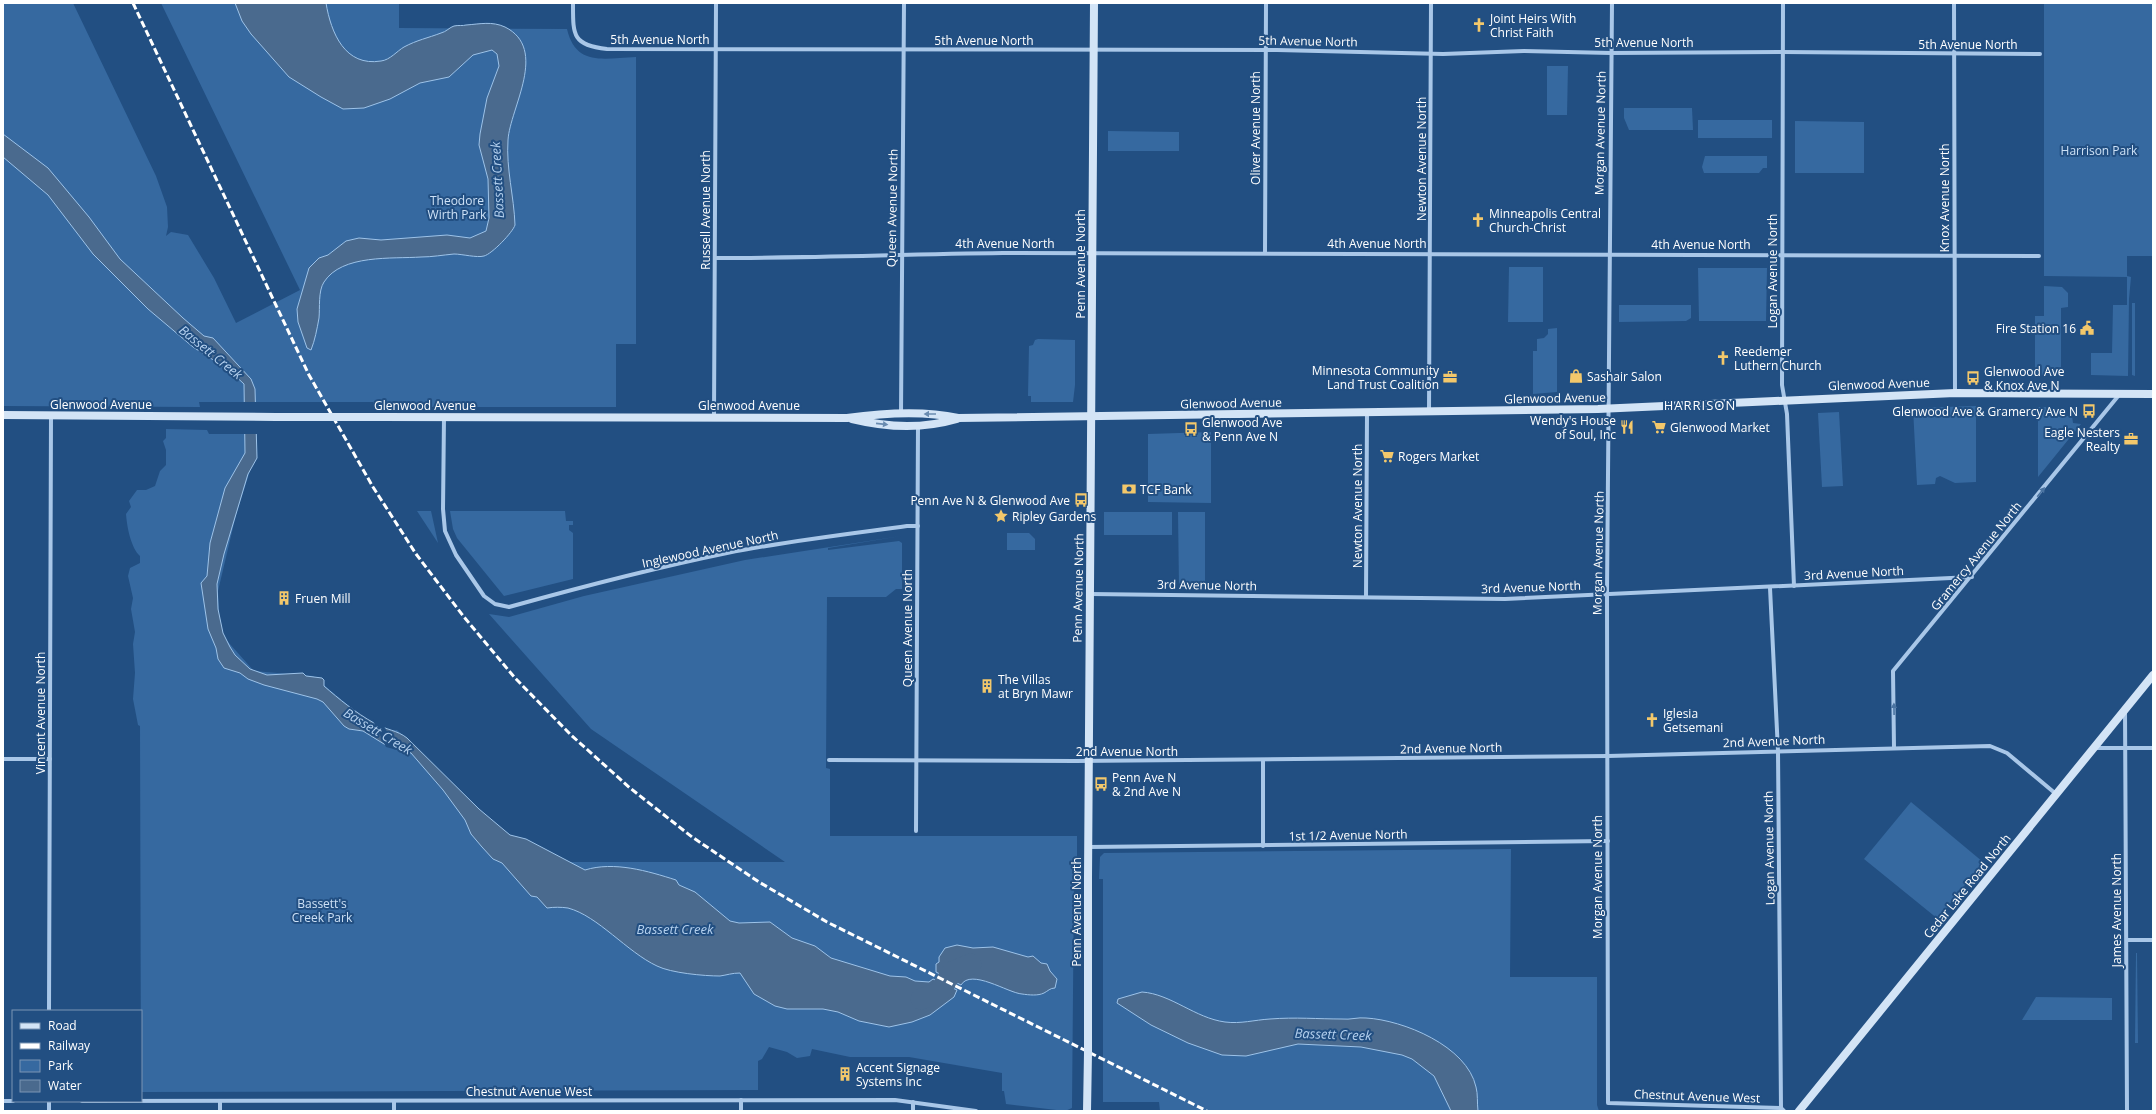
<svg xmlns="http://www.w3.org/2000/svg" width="2156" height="1114" viewBox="0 0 2156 1114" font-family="'Open Sans',sans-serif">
  <rect width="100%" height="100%" fill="#224f82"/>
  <!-- green -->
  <g fill="#3669a0">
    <path d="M 3,3 L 73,3 L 156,176 L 167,207 L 168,227 L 166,236 L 171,232 L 188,235 L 214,278 L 236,323 L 300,290 L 161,3 L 399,3 L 399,28 L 567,29 C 576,67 604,58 636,57 L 636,344 L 616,344 L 616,407 L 375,407 L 373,402 L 199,402 L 200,407 L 3,406 Z"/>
    <polygon points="2044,3 2153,3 2153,256 2127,256 2127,276 2131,277 2129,299 2128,376 2091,375 2091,353 2112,353 2113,305 2127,305 2127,277 2044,276"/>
    <polygon points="1547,66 1568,66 1567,115 1547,115"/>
    <polygon points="1624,108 1692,108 1693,130 1629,130 1624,118"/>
    <rect x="1698" y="120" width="74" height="18"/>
    <polygon points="1795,121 1864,122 1864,173 1795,173"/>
    <polygon points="1108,131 1179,132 1179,151 1108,151"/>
    <polygon points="1705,156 1767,156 1767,168 1763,168 1759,173 1704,173 1702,167"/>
    <polygon points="1509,267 1543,267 1543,322 1508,322"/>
    <polygon points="1698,268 1767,268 1766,321 1699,321"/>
    <polygon points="2044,286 2062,287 2068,293 2068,307 2061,308 2061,375 2035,375 2035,316 2044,316"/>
    <polygon points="2132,303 2135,303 2135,376 2132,375"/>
    <polygon points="1619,305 1691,305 1691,318 1686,321 1619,322"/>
    <polygon points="1557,328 1557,392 1533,394 1533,351 1537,351 1537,339 1544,338 1548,334 1548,329"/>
    <polygon points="1038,339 1075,340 1075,385 1073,402 1031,402 1031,396 1028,396 1029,346 1033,345 1035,340"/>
    <polygon points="1976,406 1976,482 1955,483 1940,476 1936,478 1935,484 1917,485 1913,408"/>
    <polygon points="2038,407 2046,407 2046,416 2072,416 2073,423 2081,424 2038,477"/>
    <polygon points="1839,412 1843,486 1822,487 1818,413"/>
    <path d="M 166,429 L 207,430 L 209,434 L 253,434 L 254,458 L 236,515 L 218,591 L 220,633 L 254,671 L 313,676 L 380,732 L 397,730 L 510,840 L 561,862 L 785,862 L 591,729 L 489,614 L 509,617 L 584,596 L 745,560 L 901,536 L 828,548 L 828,550 L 899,541 L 902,543 L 902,589 L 896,589 L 886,597 L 827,597 L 826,768 L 830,769 L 830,836 L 1077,836 L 1077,879 L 1074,879 L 1072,1108 L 1065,1111 L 1006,1104 L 1004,1091 L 1002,1091 L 1002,1073 L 909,1057 L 850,1057 L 812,1049 L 810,1056 L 797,1058 L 787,1052 L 769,1047 L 762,1059 L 758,1061 L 758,1090 L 141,1092 L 140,726 L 138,725 L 133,699 L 135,673 L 133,644 L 135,632 L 131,609 L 133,598 L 128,576 L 130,568 L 140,563 L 140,556 C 131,548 127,527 126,514 L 131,507 L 129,501 L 137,490 L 146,490 L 155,486 L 160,471 L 166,465 L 166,450 L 163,441 L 166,438 Z"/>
    <polygon points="1211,432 1211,503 1148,502 1148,434"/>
    <polygon points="417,511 431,511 438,543"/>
    <polygon points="450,511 565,511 566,521 573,521 573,525 569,525 569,530 573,533 573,579 504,596 457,538 453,529"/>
    <rect x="1104" y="512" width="68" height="23"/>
    <polygon points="1178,512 1205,512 1205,587 1179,587"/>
    <polygon points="1007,533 1029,533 1035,539 1035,550 1007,550"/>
    <polygon points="1911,802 1983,862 1938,919 1864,859"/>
    <polygon points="1511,849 1510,977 1597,977 1597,1105 1599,1111 1160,1111 1159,1102 1103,1102 1103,879 1099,879 1100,857 1104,853"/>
    <polygon points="2136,953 2137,953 2138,1043 2135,1043"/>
    <polygon points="2036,997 2112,998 2112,1020 2022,1020"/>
  </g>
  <!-- water -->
  <g fill="#4a6a8e" stroke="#9dc3e9">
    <path d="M 235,3 L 326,3 C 331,33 345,67 381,61 C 390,60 397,51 404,47 C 417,40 428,38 441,33 C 446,32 450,27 454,26 C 458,25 463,26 466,25 C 480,24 492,21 505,27 C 549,49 510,108 508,140 C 506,169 514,196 515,225 C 513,232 492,254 484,256 C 477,258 462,254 454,254 C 443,255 432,257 421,257 C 392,259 342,254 324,282 C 318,291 320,308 319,318 C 317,329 315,340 311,350 L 307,348 L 298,322 L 297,309 L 309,268 L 319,258 L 328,255 L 346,241 L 359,238 L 381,240 L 447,235 L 470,238 L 486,231 L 489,218 L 488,179 L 479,145 L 480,134 L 487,98 L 499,66 L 497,54 L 492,50 L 473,55 L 449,77 L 420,83 L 390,99 L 364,108 L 343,109 L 321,97 L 289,77 L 251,34 L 242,21 Z"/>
    <path d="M 3,134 L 48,168 L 89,217 L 120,259 L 183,318 L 204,336 L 213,338 L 251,379 L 255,389 L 257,458 L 248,474 L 224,554 L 217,584 L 218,609 L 223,633 L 230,647 L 235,655 L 250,669 L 267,675 L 303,673 L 306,676 L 322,678 L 324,680 L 324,686 C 339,699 356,713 374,723 C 386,730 397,730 407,738 L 479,809 L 504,830 L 510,835 L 526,839 L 585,870 C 614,861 648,871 676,880 L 679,885 L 695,892 L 730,921 L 739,923 L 770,922 L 792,938 L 815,946 L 831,958 L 890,976 L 906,977 L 915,981 L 929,982 L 933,979 L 957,990 L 954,997 L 930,1015 L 912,1022 L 889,1027 L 859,1021 L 838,1012 L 823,1009 L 787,1009 L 775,1006 L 754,994 L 740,973 C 732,973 727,975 720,976 C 704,976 671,973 657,966 C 627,952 598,916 568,908 C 561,907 554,907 547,908 L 537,897 L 531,896 L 502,863 L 493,859 L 482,847 L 471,834 L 465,820 L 443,790 L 411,753 L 384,744 L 363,731 L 349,729 L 344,726 L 323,702 L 317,699 L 264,685 L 248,679 L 240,673 L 224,668 L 218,659 L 216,648 L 208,629 L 201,583 L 207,576 L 210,543 L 225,488 L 245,453 L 244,384 L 229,370 L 193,347 L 148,309 L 93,254 L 48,195 L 3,157 Z"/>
    <path d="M 957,945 L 973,948 L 993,947 L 1028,957 L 1033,956 L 1041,963 L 1047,964 L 1050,971 L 1057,979 L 1055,988 C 1050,988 1048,991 1044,993 C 1038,996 1029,995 1022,994 C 1008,993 971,968 961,985 L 936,972 L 936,964 L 939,962 L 939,957 L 945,948 Z"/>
    <path d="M 1142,992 C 1171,994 1195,1018 1225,1022 C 1241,1024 1254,1020 1270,1019 C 1295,1017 1318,1019 1342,1019 C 1350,1020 1358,1017 1366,1018 C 1403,1020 1467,1046 1476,1087 C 1478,1094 1477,1103 1478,1111 L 1451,1111 L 1434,1076 L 1412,1059 L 1402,1055 L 1361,1047 L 1298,1044 L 1246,1056 L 1222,1055 L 1188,1043 L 1151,1025 L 1117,1003 L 1118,999 Z"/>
  </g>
  <!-- pier -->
  <g fill="#224f82">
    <rect x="243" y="402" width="14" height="32"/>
    <polygon points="372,719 384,726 397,750 386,747"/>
  </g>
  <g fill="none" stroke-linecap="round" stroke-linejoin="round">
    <!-- river -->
    <polyline stroke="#4a6a8e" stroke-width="21" points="921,999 939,993 952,972 971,964"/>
    <!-- street -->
    <g stroke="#a9c7e8" stroke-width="4">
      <path d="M 573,3 C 573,35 572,45 607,49 L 1277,50 L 1443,54 L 1524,51 L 1611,53 L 1782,52 L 2040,54"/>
      <polyline points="1612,3 1607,593 1608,1103 1781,1108 1784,1111"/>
      <polyline points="1783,3 1782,385 1787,414 1794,586"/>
      <polyline points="1954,3 1955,393"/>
      <polyline points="1265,253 1266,3"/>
      <path d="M 715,258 C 811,258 907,254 1003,253 L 2039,256"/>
      <polyline points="1429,412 1431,3"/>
      <polyline points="901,414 904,3"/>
      <path d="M 444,417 L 443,509 L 445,531 L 456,555 L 484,596 L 495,604 L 509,607 C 581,587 654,568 727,553 C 787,541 848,534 907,526 L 918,526"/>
      <polyline points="714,417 716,3"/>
      <polyline points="1770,588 1778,751 1781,1108"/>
      <polyline points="1090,594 1505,599 1972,577"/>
      <polyline points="1366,597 1367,414"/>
      <polyline points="2125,710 2127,1110"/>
      <polyline points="1894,748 1893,671 2119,395"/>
      <polyline points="2093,748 2153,748"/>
      <polyline points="3,759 50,759"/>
      <polyline points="829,760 1075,761 1608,756 1990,746 2007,753 2056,794"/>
      <polyline points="1263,760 1263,846"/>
      <polyline points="916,831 918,425"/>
      <polyline points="1088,847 1608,841"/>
      <polyline points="2127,940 2153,940"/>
      <polyline points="49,1011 51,416"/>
      <polyline points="741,1100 741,1111"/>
      <polyline points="3,1101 13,1101"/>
      <polyline points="82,1101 895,1100 976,1111"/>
      <polyline points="220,1101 220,1111"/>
      <polyline points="913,1102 913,1111"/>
      <polyline points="49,1111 49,1101"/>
      <polyline points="394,1111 394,1101"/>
    </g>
    <!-- secondary -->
    <g stroke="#d3e4f6" stroke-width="8">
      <polyline points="3,415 276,417"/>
      <path d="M 378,417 L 847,418 C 883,413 922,410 958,418 L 1598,409 L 1955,393 L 2153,394"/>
      <path d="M 852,419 C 885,427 923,429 957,419"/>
      <polyline points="1088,879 1094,3"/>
      <polyline points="1087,1111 1088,1053"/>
      <polyline points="1799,1111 2153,675"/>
    </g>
    <!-- rail -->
    <polyline stroke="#fff" stroke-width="3" stroke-dasharray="7 3" stroke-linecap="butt" points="133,3 309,375 373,487 416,554 464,617 515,678 571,735 630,788 692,837 759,882 827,922 1207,1111"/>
    <!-- secondary-bridge -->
    <g stroke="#d3e4f6" stroke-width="8">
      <polyline points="276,417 378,417"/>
      <polyline points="1088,1053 1088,879"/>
    </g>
  </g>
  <!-- one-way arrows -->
  <defs><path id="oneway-solid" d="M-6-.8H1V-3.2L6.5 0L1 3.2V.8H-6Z"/></defs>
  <g fill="#698bb0">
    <use href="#oneway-solid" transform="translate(930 414) rotate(180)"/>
    <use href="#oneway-solid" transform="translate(882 424) rotate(6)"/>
  </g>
  <g fill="#4a73a1">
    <use href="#oneway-solid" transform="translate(2041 492) rotate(-51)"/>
    <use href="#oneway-solid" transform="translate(1894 709) rotate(-91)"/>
  </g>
  <!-- icons -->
  <defs>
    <symbol id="church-bare" viewBox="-9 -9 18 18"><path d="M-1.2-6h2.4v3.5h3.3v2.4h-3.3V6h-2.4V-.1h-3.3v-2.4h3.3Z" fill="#f3c86b" stroke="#224f82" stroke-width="2.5" paint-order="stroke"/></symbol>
    <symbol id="civic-bare" viewBox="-9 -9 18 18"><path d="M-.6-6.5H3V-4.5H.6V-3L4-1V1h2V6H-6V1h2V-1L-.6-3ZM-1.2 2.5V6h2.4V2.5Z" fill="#f3c86b" stroke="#224f82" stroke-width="2.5" paint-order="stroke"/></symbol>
    <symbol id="shop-bare" viewBox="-9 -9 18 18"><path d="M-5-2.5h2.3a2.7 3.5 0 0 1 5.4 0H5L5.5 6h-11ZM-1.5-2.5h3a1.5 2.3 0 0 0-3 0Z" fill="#f3c86b" stroke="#224f82" stroke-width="2.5" paint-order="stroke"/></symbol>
    <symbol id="office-bare" viewBox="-9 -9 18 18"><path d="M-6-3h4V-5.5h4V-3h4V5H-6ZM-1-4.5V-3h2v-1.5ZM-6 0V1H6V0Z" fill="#f3c86b" stroke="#224f82" stroke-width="2.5" paint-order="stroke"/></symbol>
    <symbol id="bus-bare" viewBox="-9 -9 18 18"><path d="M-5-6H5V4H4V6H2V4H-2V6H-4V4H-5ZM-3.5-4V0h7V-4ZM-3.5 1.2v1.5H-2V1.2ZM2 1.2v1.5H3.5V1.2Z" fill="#f3c86b" stroke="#224f82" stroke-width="2.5" paint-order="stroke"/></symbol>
    <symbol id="restaurant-bare" viewBox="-9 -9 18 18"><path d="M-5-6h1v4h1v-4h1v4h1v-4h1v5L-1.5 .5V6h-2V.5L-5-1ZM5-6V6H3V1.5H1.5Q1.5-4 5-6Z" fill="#f3c86b" stroke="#224f82" stroke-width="2.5" paint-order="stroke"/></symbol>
    <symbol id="supermarket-bare" viewBox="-9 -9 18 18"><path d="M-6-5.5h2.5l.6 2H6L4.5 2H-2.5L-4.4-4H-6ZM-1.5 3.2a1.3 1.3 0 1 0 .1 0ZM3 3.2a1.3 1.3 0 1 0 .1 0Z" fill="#f3c86b" stroke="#224f82" stroke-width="2.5" paint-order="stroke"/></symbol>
    <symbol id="bank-bare" viewBox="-9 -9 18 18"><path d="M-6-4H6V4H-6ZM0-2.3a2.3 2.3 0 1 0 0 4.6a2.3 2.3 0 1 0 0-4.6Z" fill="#f3c86b" stroke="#224f82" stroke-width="2.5" paint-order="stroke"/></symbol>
    <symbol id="sight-bare" viewBox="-9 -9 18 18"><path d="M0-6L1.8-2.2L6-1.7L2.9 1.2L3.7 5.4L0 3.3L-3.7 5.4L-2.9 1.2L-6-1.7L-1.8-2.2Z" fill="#f3c86b" stroke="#224f82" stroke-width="2.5" paint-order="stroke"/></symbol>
    <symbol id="building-bare" viewBox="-9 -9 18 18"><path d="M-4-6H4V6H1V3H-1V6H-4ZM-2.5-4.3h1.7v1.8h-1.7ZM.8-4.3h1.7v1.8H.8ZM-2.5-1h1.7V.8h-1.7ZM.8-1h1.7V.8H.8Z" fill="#f3c86b" stroke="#224f82" stroke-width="2.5" paint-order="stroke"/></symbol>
  </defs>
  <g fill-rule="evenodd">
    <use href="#church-bare" x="1469" y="15" width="20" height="20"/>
    <use href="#church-bare" x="1468" y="210" width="20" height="20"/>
    <use href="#civic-bare" x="2077" y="318" width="20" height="20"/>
    <use href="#church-bare" x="1713" y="348" width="20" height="20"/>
    <use href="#shop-bare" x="1566" y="366" width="20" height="20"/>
    <use href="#office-bare" x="1440" y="367" width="20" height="20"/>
    <use href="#bus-bare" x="1963" y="368" width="20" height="20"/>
    <use href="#bus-bare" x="2079" y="401" width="20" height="20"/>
    <use href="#restaurant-bare" x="1617" y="417" width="20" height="20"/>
    <use href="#supermarket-bare" x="1649" y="417" width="20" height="20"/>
    <use href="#bus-bare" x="1181" y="419" width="20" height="20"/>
    <use href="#office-bare" x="2121" y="429" width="20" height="20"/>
    <use href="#supermarket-bare" x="1377" y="446" width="20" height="20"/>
    <use href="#bank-bare" x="1119" y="479" width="20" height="20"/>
    <use href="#bus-bare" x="1071" y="490" width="20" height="20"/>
    <use href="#sight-bare" x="991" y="506" width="20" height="20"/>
    <use href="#building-bare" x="274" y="588" width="20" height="20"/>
    <use href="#building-bare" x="977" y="676" width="20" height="20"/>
    <use href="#church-bare" x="1642" y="710" width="20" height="20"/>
    <use href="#bus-bare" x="1091" y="774" width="20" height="20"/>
    <use href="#building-bare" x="835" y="1064" width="20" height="20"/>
  </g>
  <g text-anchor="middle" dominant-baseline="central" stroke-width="4" stroke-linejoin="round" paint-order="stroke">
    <!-- poi labels -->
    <g font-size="12" fill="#fff" stroke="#224f82" text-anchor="start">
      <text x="1490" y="18">Joint Heirs With<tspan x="1490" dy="14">Christ Faith</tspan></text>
      <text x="1489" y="213">Minneapolis Central<tspan x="1489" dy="14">Church-Christ</tspan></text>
      <text x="2076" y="328" text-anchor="end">Fire Station 16</text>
      <text x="1734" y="351">Reedemer<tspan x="1734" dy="14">Luthern Church</tspan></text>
      <text x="1439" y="370" text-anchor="end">Minnesota Community<tspan x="1439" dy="14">Land Trust Coalition</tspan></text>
      <text x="1984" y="371">Glenwood Ave<tspan x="1984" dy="14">&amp; Knox Ave N</tspan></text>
      <text x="1587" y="376">Sashair Salon</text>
      <text x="2078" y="411" text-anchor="end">Glenwood Ave &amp; Gramercy Ave N</text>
      <text x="1616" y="420" text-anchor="end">Wendy's House<tspan x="1616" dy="14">of Soul, Inc</tspan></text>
      <text x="1202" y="422">Glenwood Ave<tspan x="1202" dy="14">&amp; Penn Ave N</tspan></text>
      <text x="1670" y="427">Glenwood Market</text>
      <text x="2120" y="432" text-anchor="end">Eagle Nesters<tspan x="2120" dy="14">Realty</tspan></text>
      <text x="1398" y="456">Rogers Market</text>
      <text x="1140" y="489">TCF Bank</text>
      <text x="1070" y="500" text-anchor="end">Penn Ave N &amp; Glenwood Ave</text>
      <text x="1012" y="516">Ripley Gardens</text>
      <text x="295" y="598">Fruen Mill</text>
      <text x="998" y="679">The Villas<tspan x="998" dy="14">at Bryn Mawr</tspan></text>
      <text x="1663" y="713">Iglesia<tspan x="1663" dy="14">Getsemani</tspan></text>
      <text x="1112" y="777">Penn Ave N<tspan x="1112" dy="14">&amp; 2nd Ave N</tspan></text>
      <text x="856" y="1067">Accent Signage<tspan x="856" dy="14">Systems Inc</tspan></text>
    </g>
    <!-- street labels -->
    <g font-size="12" fill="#fff" stroke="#224f82">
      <text x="660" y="39">5th Avenue North</text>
      <text x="984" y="40">5th Avenue North</text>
      <text transform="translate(1308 41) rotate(1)">5th Avenue North</text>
      <text x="1644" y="42">5th Avenue North</text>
      <text x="1968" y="44">5th Avenue North</text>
      <text transform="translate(1255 128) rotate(-90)">Oliver Avenue North</text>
      <text transform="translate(1600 133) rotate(-89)">Morgan Avenue North</text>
      <text transform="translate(1421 159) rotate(-90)">Newton Avenue North</text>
      <text transform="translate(1944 198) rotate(-90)">Knox Avenue North</text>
      <text transform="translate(892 208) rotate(-89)">Queen Avenue North</text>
      <text transform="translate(705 210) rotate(-90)">Russell Avenue North</text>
      <text x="1005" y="243">4th Avenue North</text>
      <text x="1377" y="243">4th Avenue North</text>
      <text x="1701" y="244">4th Avenue North</text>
      <text transform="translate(1080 264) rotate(-90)">Penn Avenue North</text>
      <text transform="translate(1772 271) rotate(-90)">Logan Avenue North</text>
      <text transform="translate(1879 384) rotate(-2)">Glenwood Avenue</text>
      <text transform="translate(1555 398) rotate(-1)">Glenwood Avenue</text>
      <text transform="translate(1231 403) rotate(-1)">Glenwood Avenue</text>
      <text x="101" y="404">Glenwood Avenue</text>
      <text x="425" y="405">Glenwood Avenue</text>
      <text x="749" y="405">Glenwood Avenue</text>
      <text transform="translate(1357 506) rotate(-90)">Newton Avenue North</text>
      <text transform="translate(710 549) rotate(-12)">Inglewood Avenue North</text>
      <text transform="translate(1598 553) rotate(-89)">Morgan Avenue North</text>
      <text transform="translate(1976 556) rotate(-51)">Gramercy Avenue North</text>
      <text transform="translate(1854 573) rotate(-3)">3rd Avenue North</text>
      <text transform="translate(1207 585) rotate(1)">3rd Avenue North</text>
      <text transform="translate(1531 587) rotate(-2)">3rd Avenue North</text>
      <text transform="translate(1078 588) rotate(-89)">Penn Avenue North</text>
      <text transform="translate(907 628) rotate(-90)">Queen Avenue North</text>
      <text transform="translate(40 713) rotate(-90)">Vincent Avenue North</text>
      <text transform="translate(1774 741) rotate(-2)">2nd Avenue North</text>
      <text transform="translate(1451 748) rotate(-1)">2nd Avenue North</text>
      <text x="1127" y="751">2nd Avenue North</text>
      <text transform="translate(1348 835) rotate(-1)">1st 1/2 Avenue North</text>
      <text transform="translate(1769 848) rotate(-91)">Logan Avenue North</text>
      <text transform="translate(1597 877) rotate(-90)">Morgan Avenue North</text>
      <text transform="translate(1967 886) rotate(-51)">Cedar Lake Road North</text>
      <text transform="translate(2116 910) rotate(-90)">James Avenue North</text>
      <text transform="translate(1076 912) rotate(-90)">Penn Avenue North</text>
      <text x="529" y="1091">Chestnut Avenue West</text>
      <text transform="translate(1697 1096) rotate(2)">Chestnut Avenue West</text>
    </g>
    <!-- park labels -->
    <g font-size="12" fill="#cde1f6" stroke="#224f82">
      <text x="2099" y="150">Harrison Park</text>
      <text x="457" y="200">Theodore<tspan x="457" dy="14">Wirth Park</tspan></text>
      <text x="322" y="903">Bassett's<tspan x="322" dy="14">Creek Park</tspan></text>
    </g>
    <!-- water labels -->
    <g font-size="13" font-style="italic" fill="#b5d1ef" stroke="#224f82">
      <text transform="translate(497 180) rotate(-93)">Bassett Creek</text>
      <text transform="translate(211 352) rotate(39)">Bassett Creek</text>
      <text transform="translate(378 731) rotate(31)">Bassett Creek</text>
      <text x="675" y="929">Bassett Creek</text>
      <text transform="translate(1333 1034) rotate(2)">Bassett Creek</text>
    </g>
    <!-- neighbourhood labels -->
    <g font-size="13" letter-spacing="1" fill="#fff" stroke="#224f82">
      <text x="1700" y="405">HARRISON</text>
    </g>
  </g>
  <!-- border -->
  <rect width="2156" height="1114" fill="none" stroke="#ffffff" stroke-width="8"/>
  <!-- legend -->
  <rect x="12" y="1010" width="130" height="92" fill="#224f82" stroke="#7a95b4"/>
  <rect x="20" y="1023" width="20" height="6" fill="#d3e4f6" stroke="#7a95b4"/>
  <text x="48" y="1030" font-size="12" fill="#ffffff">Road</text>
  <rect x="20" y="1043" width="20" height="6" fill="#ffffff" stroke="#7a95b4"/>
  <text x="48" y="1050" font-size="12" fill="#ffffff">Railway</text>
  <rect x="20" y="1060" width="20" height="12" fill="#3669a0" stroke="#7a95b4"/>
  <text x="48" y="1070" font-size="12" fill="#ffffff">Park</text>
  <rect x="20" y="1080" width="20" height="12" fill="#4a6a8e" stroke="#7a95b4"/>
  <text x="48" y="1090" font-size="12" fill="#ffffff">Water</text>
</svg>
